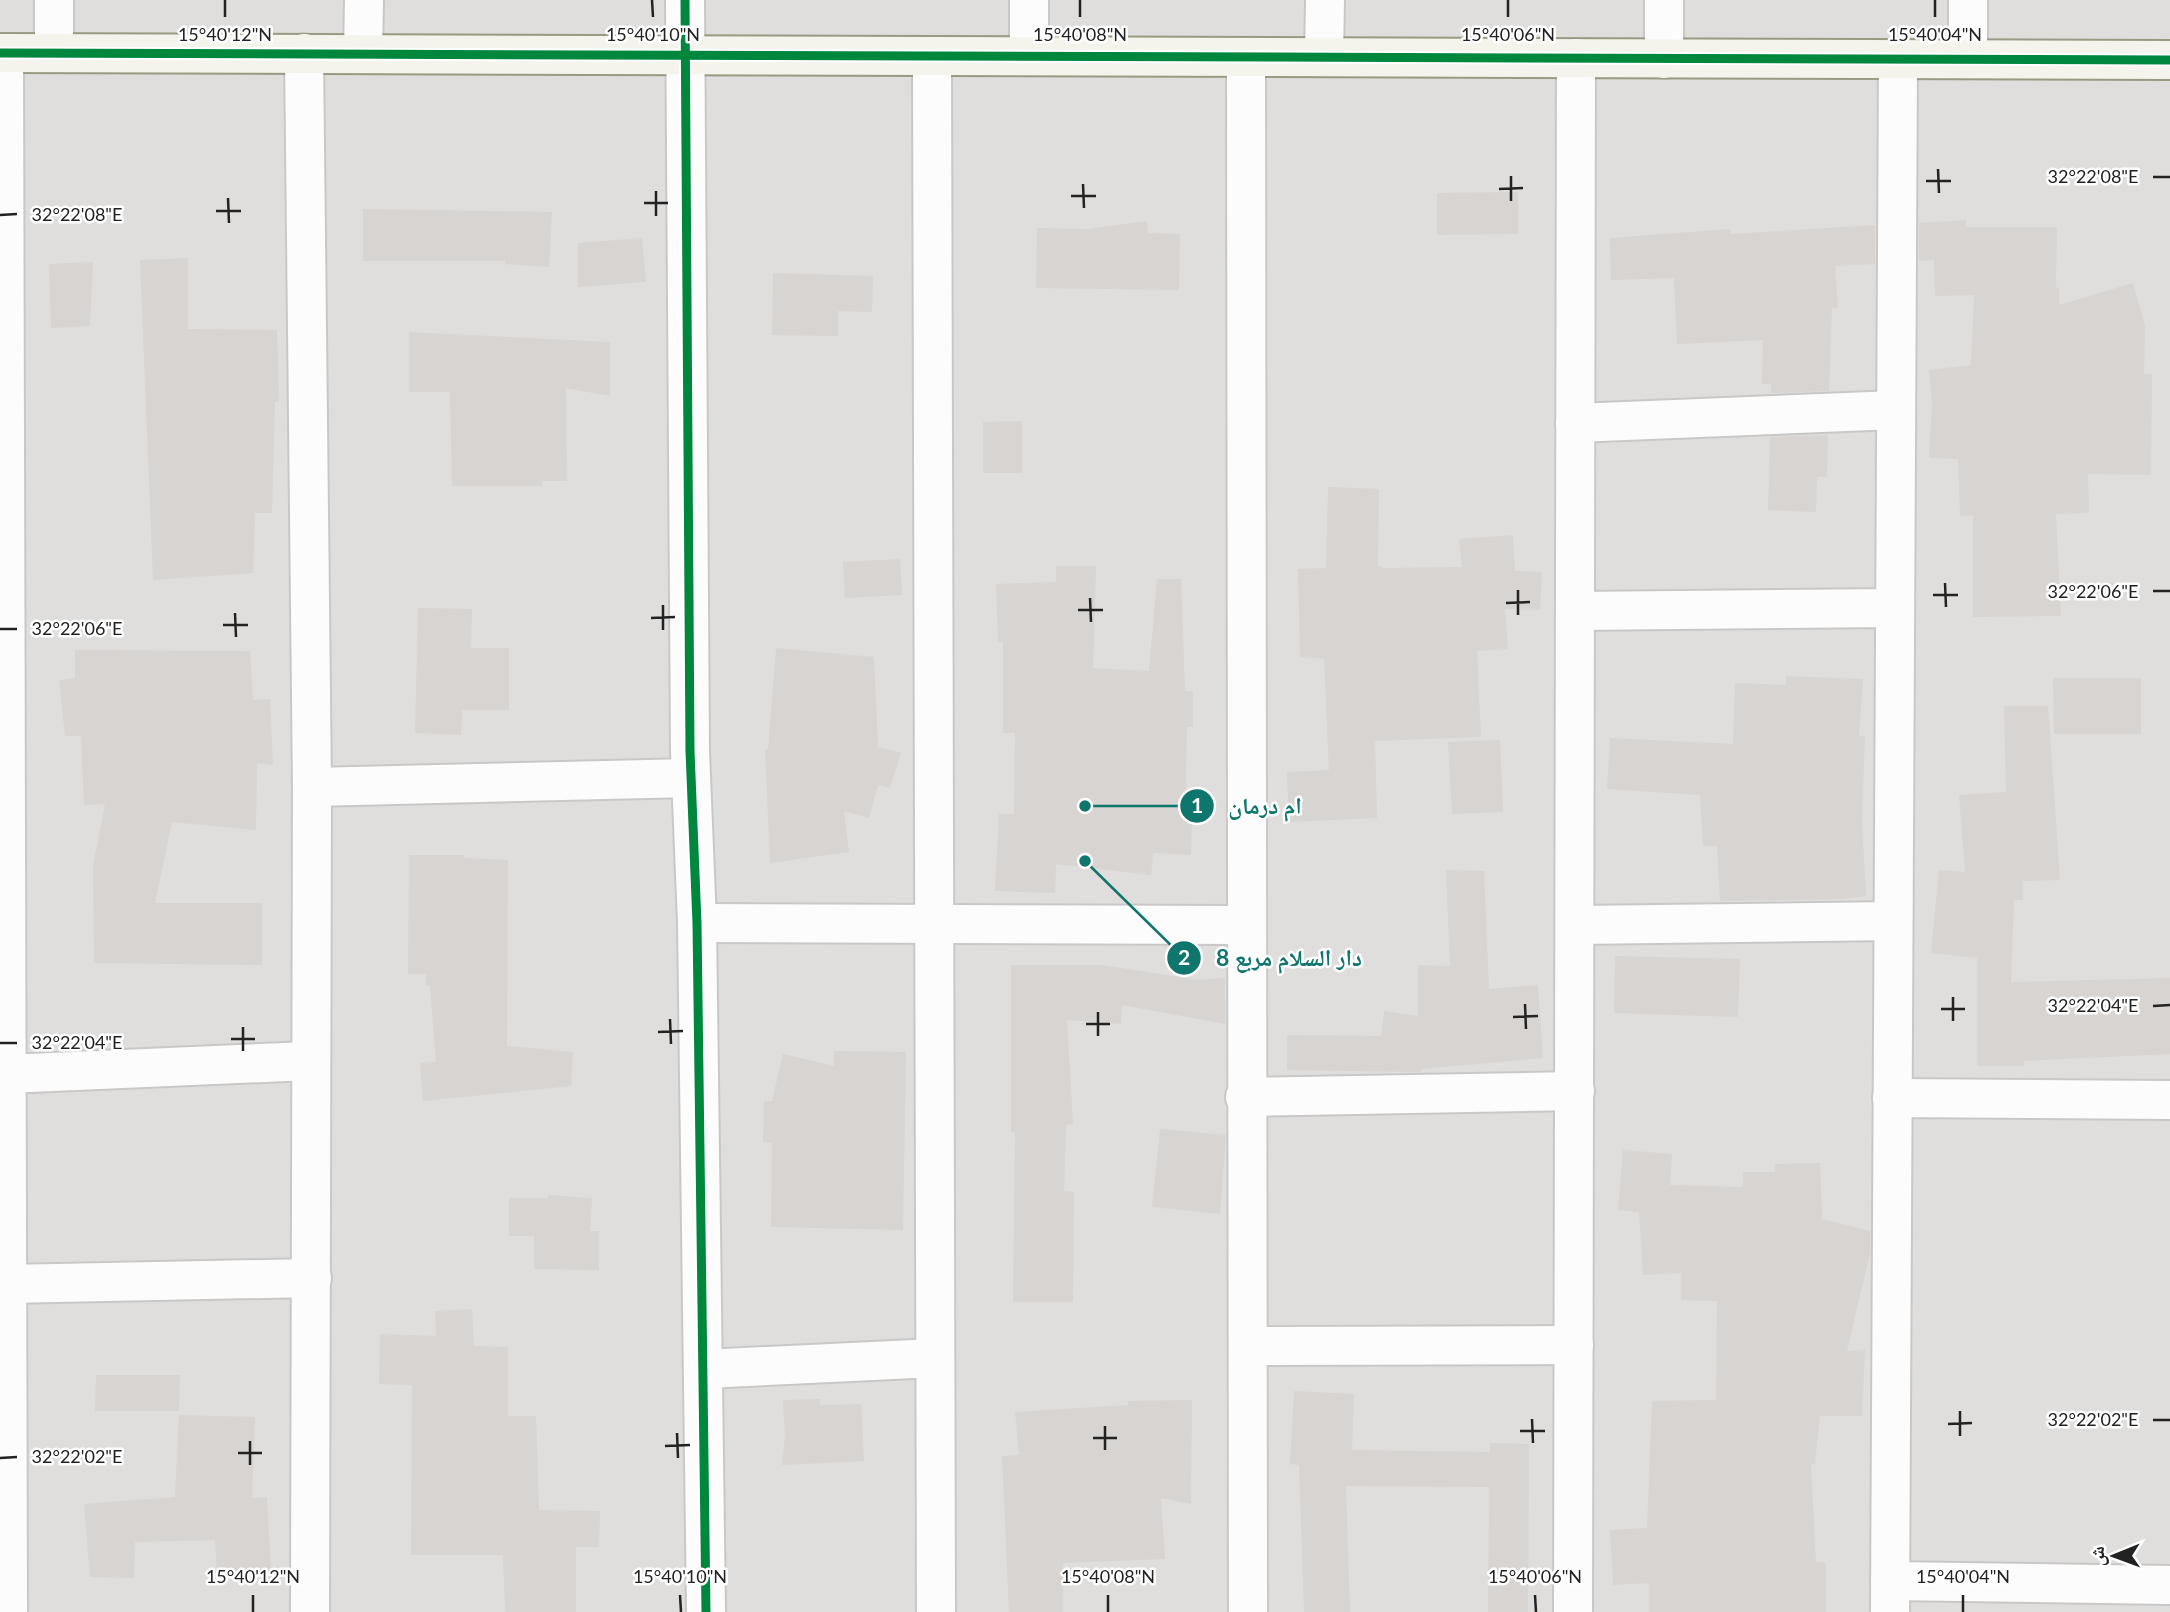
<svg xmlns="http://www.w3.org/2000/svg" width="2170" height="1612" viewBox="0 0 2170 1612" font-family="Lato,'Noto Naskh Arabic',sans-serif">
  <rect width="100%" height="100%" fill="#f0eeeb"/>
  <!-- residential -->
  <rect fill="#dfdedc" x="0" y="0" width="2170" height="1612"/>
  <!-- building -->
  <g fill="#d7d4d2">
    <polygon points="1518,192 1518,234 1437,235 1437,193"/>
    <polygon points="363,209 552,212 549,267 505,264 505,261 363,261"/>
    <polygon points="1966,220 1966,227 2057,227 2056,287 2059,288 2059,305 2133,283 2145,326 2144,374 2152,374 2151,475 2088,474 2089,513 2056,514 2061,616 1973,617 1973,515 1960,516 1958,459 1929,458 1932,403 1929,370 1971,365 1974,295 1935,296 1934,260 1919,261 1919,223"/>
    <polygon points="1147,221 1148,233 1180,234 1179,290 1036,288 1037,228 1088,229"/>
    <polygon points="1875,225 1875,264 1835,266 1838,308 1832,308 1829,391 1771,393 1771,384 1762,384 1763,340 1677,344 1674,278 1611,280 1610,238 1730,229 1731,234"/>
    <polygon points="642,238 646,282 578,287 578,243"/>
    <polygon points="188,258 188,329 277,330 279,401 275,402 272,513 255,513 253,573 153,580 140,260"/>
    <polygon points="93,262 90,326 51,328 49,264"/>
    <polygon points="773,273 873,276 872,312 838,311 838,336 772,335"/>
    <polygon points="409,332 610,342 610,396 566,388 567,481 542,481 542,486 452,486 450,392 409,392"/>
    <polygon points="1022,421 1022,473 983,473 983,422"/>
    <polygon points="1828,435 1827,477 1817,477 1816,512 1768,510 1770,437"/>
    <polygon points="1328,487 1379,489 1378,566 1384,568 1462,567 1459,539 1513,535 1515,571 1542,572 1540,610 1505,609 1508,649 1477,651 1481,737 1375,741 1377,818 1289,822 1287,772 1329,770 1324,659 1300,657 1298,569 1326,568"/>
    <polygon points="900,559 902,595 845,598 843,562"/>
    <polygon points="1056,566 1096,566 1093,668 1149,671 1157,579 1181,579 1185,691 1193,691 1193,727 1187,727 1185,819 1192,819 1191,855 1153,853 1151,875 1056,864 1055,893 995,891 999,814 1014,814 1015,733 1003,733 1003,642 998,642 996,584 1056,582"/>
    <polygon points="418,608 472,609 471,648 509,648 509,710 462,710 461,735 415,733"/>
    <polygon points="776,648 874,657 878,747 901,753 890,788 878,785 869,818 844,811 849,852 770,863 765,749 768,749"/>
    <polygon points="75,650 250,651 253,700 270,699 273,765 257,763 256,830 172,822 155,903 262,903 262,965 94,963 93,866 105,804 84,805 81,736 65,736 59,680 75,678"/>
    <polygon points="1786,676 1863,679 1859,736 1865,736 1862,820 1866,896 1841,899 1720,901 1717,846 1703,846 1700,795 1607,789 1610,738 1733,744 1735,683 1786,685"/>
    <polygon points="2053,678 2141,678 2141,734 2054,734"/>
    <polygon points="2004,706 2048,706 2060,880 2023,881 2023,900 2014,900 2011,982 2170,978 2170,1054 2024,1061 2024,1066 1977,1066 1977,958 1931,953 1939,870 1965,872 1959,795 2006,792"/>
    <polygon points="1500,740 1503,812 1452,814 1448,742"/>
    <polygon points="409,855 464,855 464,858 508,860 507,1046 573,1052 571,1086 423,1101 420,1063 436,1062 430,986 426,986 426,974 408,974"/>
    <polygon points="1446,870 1484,871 1489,989 1538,985 1543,1058 1421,1069 1421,1072 1287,1070 1287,1035 1381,1036 1384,1011 1418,1016 1418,965 1450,966"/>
    <polygon points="1615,956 1740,959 1738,1017 1614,1013"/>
    <polygon points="1011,965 1102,965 1198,980 1225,978 1225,1024 1122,1005 1121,1024 1067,1020 1073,1124 1066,1125 1064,1191 1074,1192 1073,1302 1013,1302 1015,1133 1011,1132"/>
    <polygon points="834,1051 906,1052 903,1230 771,1227 772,1143 763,1142 764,1101 772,1101 783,1054 834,1066"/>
    <polygon points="1160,1129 1226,1135 1220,1214 1152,1207"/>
    <polygon points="1623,1150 1672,1154 1670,1185 1743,1187 1743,1172 1775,1172 1775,1164 1820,1163 1822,1219 1870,1231 1870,1253 1847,1351 1865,1350 1862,1416 1820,1416 1815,1464 1811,1464 1816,1562 1826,1563 1826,1612 1649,1612 1649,1583 1613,1585 1610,1530 1647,1528 1652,1401 1716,1400 1717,1301 1681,1300 1681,1273 1643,1275 1639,1212 1618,1210"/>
    <polygon points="548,1195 592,1198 590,1231 599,1231 599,1270 534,1269 534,1236 509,1236 509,1198 548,1198"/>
    <polygon points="472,1309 474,1346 508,1347 508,1416 536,1416 539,1510 600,1511 599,1547 576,1547 576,1612 505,1612 503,1555 411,1555 412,1385 379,1384 380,1334 436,1336 435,1311"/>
    <polygon points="96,1375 180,1375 179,1411 95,1411"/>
    <polygon points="1294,1391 1354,1394 1352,1450 1490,1452 1490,1443 1529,1444 1528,1612 1488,1612 1489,1487 1346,1486 1350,1612 1304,1612 1299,1465 1290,1464"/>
    <polygon points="820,1399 820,1405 861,1404 864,1461 782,1465 785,1437 783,1400"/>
    <polygon points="1192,1400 1191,1504 1161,1498 1165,1559 1063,1563 1063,1612 1009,1612 1002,1456 1019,1455 1015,1412 1128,1405 1128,1401"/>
    <polygon points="179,1415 255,1417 252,1498 267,1497 271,1572 217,1574 215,1540 135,1542 134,1578 90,1577 84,1504 175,1497"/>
  </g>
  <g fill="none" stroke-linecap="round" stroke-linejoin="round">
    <defs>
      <g id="street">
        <polyline points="54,0 54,53"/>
        <polyline points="685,0 690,751 697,923 706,1612"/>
        <polyline points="1029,0 1029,56"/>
        <polyline points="1664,0 1664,59"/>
        <polyline points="4,53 8,1612"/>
        <polyline points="304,53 312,787 310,1612"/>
        <polyline points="363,54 364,0"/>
        <polyline points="932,56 936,1612"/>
        <polyline points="1246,57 1248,1612"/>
        <polyline points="1324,57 1325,0"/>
        <polyline points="1968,59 1968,0"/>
        <polyline points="1575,423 1896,410"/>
        <polyline points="1575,611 1895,608"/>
        <polyline points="312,787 691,778"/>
        <polyline points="697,923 1245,925"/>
        <polyline points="1575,925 1893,921"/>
        <polyline points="6,1074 309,1061"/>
        <polyline points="1245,1097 1575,1091"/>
        <polyline points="1892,1098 2170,1100"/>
        <polyline points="6,1284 312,1278"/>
        <polyline points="1250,1346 1574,1345"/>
        <polyline points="704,1369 935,1358"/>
        <polyline points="1890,1581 2170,1585"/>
        <polyline points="1573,1612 1576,58"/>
        <polyline points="1890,1612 1898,59"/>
      </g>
      <polyline id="secondary" points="0,53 2170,60"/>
    </defs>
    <!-- street casing -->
    <use href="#street" stroke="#c9c8c7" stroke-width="42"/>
    <!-- secondary casing -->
    <use href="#secondary" stroke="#999a82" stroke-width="42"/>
    <!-- street -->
    <use href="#street" stroke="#fdfcfc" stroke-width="38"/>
    <!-- secondary -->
    <use href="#secondary" stroke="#f4f4ed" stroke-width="38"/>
    <defs>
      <g id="cycleway">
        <polyline points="685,0 690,751 697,923 706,1612"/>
        <polyline points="0,53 2170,60"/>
      </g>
    </defs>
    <!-- cycleway casing -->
    <use href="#cycleway" stroke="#fff" stroke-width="13"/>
    <!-- cycleway -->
    <use href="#cycleway" stroke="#00873e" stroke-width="9"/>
  </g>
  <!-- ticks -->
  <path fill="none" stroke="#222" stroke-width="2.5" d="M 225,0 L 225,17M 652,0 L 653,17M 1080,0 L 1080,17M 1508,0 L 1508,17M 1935,0 L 1935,17M 1938,169 L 1939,193M 1511,176 L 1511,201M 2153,177 L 2170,177M 1926,181 L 1951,181M 1083,184 L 1084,208M 1499,189 L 1523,188M 656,191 L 656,216M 1071,196 L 1096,196M 228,198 L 229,223M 644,203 L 668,203M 216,211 L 241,211M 0,215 L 17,214M 1945,583 L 1946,607M 1518,590 L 1518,615M 2153,591 L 2170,591M 1933,595 L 1958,595M 1090,598 L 1091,622M 1506,603 L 1530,602M 663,605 L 663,630M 1078,610 L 1103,610M 235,613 L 236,637M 651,618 L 675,617M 223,625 L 248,625M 0,629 L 17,629M 1953,997 L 1953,1021M 1525,1004 L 1526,1029M 2153,1006 L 2170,1005M 1941,1009 L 1965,1009M 1098,1012 L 1098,1036M 1513,1017 L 1538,1016M 670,1019 L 671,1044M 1086,1024 L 1110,1024M 243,1027 L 243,1051M 658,1032 L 683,1031M 231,1039 L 255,1039M 0,1043 L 17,1043M 1960,1411 L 1960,1436M 1532,1419 L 1533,1443M 2153,1420 L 2170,1420M 1948,1424 L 1972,1423M 1105,1426 L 1105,1450M 1520,1431 L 1545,1431M 677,1433 L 678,1458M 1093,1438 L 1117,1438M 250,1441 L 250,1465M 665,1446 L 690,1445M 238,1453 L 262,1453M 0,1458 L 17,1457M 253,1595 L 253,1612M 680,1595 L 681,1612M 1108,1595 L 1108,1612M 1535,1595 L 1536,1612M 1963,1595 L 1963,1612"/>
  <g font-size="18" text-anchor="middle" fill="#222" stroke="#fff" stroke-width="5" stroke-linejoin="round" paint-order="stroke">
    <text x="225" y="41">15°40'12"N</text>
    <text x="653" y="41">15°40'10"N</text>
    <text x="1080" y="41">15°40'08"N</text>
    <text x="1508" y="41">15°40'06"N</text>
    <text x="1935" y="41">15°40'04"N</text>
    <text x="2093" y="183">32°22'08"E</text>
    <text x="77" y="221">32°22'08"E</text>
    <text x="2093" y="598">32°22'06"E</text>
    <text x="77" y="635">32°22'06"E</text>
    <text x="2093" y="1012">32°22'04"E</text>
    <text x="77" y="1049">32°22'04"E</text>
    <text x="2093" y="1426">32°22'02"E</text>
    <text x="77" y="1463">32°22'02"E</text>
    <text x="253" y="1583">15°40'12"N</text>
    <text x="680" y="1583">15°40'10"N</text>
    <text x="1108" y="1583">15°40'08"N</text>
    <text x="1535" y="1583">15°40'06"N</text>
    <text x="1963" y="1583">15°40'04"N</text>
  </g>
  <!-- callouts -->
  <path fill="none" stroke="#0f766e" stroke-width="2.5" d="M1085 806L1197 806M1085 861L1184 958"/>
  <g fill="#0f766e" stroke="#fff" stroke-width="2.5">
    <circle cx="1085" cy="806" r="7"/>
    <circle cx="1085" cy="861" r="7"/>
    <circle cx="1197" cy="806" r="18"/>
    <circle cx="1184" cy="958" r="18"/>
  </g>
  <g font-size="21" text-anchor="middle" font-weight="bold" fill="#fff">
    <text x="1197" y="813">1</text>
    <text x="1184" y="965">2</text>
  </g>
  <g font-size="23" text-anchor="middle" font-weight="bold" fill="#0f766e" stroke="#fff" stroke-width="5" stroke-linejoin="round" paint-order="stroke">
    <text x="1265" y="814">ام درمان</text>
    <text x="1289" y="966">دار السلام مربع 8</text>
  </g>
  <!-- north arrow -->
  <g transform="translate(2114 1556) rotate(269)" stroke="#ffffff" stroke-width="5" paint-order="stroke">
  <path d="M0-5L12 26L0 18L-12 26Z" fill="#222222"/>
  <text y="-10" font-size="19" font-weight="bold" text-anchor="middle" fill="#222222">ش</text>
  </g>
</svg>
